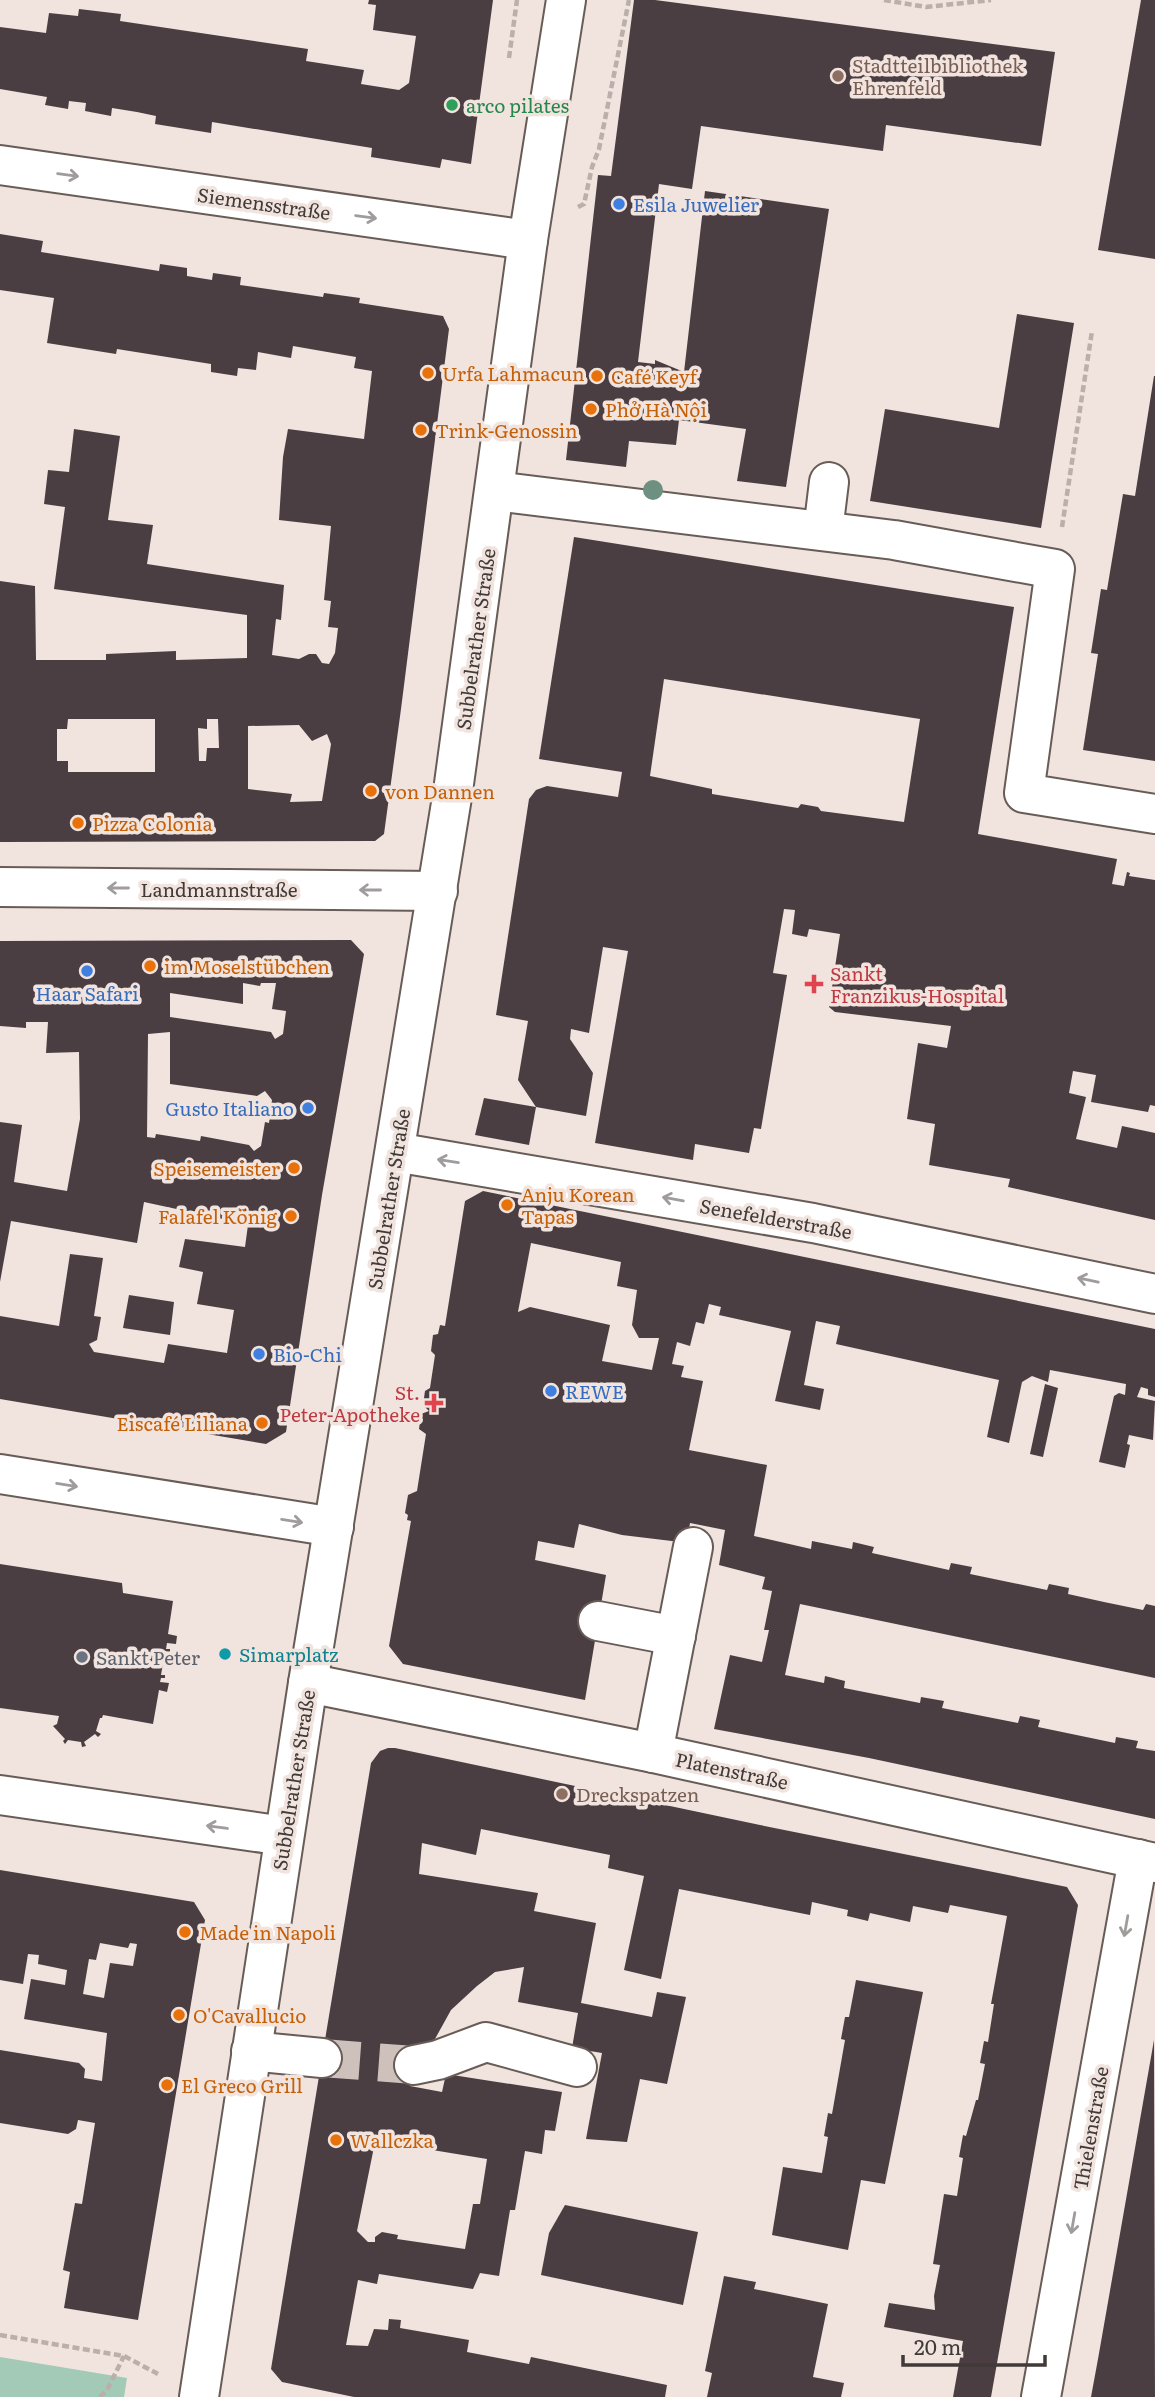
<svg xmlns="http://www.w3.org/2000/svg" width="1155" height="2397" viewBox="0 0 1155 2397" font-family="Literata,serif">
  <rect width="100%" height="100%" fill="#f1e3dd"/>
  <!-- green -->
  <polygon fill="#a2cab7" points="0,2357 127,2378 124,2397 0,2397"/>
  <!-- building -->
  <g fill="#4a3e42" fill-rule="evenodd">
    <polygon points="369,0 493,0 471,164 442,159 440,168 371,157 372,148 212,122 211,133 155,124 156,116 137,112 112,108 111,116 85,111 86,103 69,101 68,109 45,105 47,97 0,89 0,27 46,33 49,13 78,16 79,9 121,14 120,21 308,49 306,61 364,70 361,84 399,90 409,83 416,36 373,30 376,5 368,4"/>
    <polygon points="634,0 655,0 1055,52 1041,146 886,125 883,151 701,126 692,189 659,184 638,362 655,364 655,360 684,372 705,191 829,209 786,487 737,481 746,429 679,420 676,445 629,441 626,467 566,460 598,175 611,176"/>
    <polygon points="1141,0 1155,0 1155,259 1098,250"/>
    <path d="M 0,234 L 43,241 L 41,252 L 159,271 L 160,264 L 187,268 L 187,276 L 212,280 L 213,273 L 241,277 L 240,285 L 323,297 L 324,293 L 360,298 L 359,303 L 443,316 L 449,329 L 401,709 L 384,834 L 375,841 L 0,842 L 0,581 L 35,586 L 36,660 L 106,660 L 106,654 L 176,651 L 176,660 L 247,658 L 247,615 L 54,589 L 65,507 L 44,504 L 48,470 L 69,472 L 74,429 L 120,436 L 108,520 L 153,525 L 147,564 L 284,585 L 281,620 L 276,619 L 272,655 L 299,659 L 309,654 L 316,654 L 322,663 L 329,664 L 335,653 L 338,628 L 328,627 L 331,601 L 324,600 L 331,526 L 279,520 L 283,457 L 288,429 L 364,439 L 372,371 L 354,368 L 356,357 L 293,346 L 291,358 L 258,352 L 256,370 L 238,368 L 237,376 L 211,372 L 211,364 L 117,349 L 116,354 L 47,343 L 54,298 L 0,290 ZM 68,719 L 155,719 L 155,772 L 68,772 L 68,761 L 57,761 L 57,729 L 67,729 ZM 207,719 L 218,719 L 219,748 L 207,748 L 206,761 L 199,761 L 198,728 L 207,729 ZM 299,725 L 312,741 L 327,734 L 331,744 L 322,801 L 290,802 L 292,794 L 248,789 L 248,726 Z"/>
    <polygon points="1017,314 1074,323 1041,528 870,501 885,409 999,428"/>
    <polygon points="1154,376 1155,376 1155,761 1083,750 1098,654 1091,653 1101,589 1107,590 1123,494 1135,496"/>
    <path d="M 574,537 L 1014,607 L 978,834 L 1117,859 L 1112,884 L 1124,886 L 1127,872 L 1130,873 L 1129,876 L 1155,880 L 1155,1106 L 1150,1105 L 1148,1112 L 1091,1102 L 1096,1075 L 1073,1071 L 1069,1093 L 1086,1097 L 1076,1139 L 1117,1148 L 1122,1126 L 1155,1133 L 1155,1220 L 1008,1187 L 1010,1179 L 929,1165 L 935,1124 L 907,1119 L 918,1043 L 947,1048 L 951,1026 L 835,1012 L 829,1007 L 840,934 L 809,929 L 807,937 L 792,934 L 795,910 L 784,909 L 773,973 L 787,975 L 761,1129 L 754,1128 L 749,1153 L 695,1144 L 693,1160 L 595,1143 L 628,951 L 603,947 L 589,1033 L 571,1029 L 570,1039 L 593,1073 L 586,1116 L 536,1107 L 518,1080 L 528,1021 L 496,1015 L 529,799 L 536,790 L 547,786 L 618,797 L 622,772 L 539,759 ZM 664,679 L 920,719 L 904,822 L 821,811 L 818,807 L 801,804 L 798,808 L 712,794 L 712,789 L 650,776 Z"/>
    <path d="M 351,940 L 364,954 L 322,1195 L 286,1432 L 266,1444 L 0,1399 L 0,1316 L 59,1326 L 70,1254 L 103,1258 L 94,1316 L 101,1317 L 97,1340 L 89,1344 L 94,1352 L 164,1363 L 168,1344 L 227,1353 L 234,1310 L 197,1304 L 203,1272 L 179,1267 L 185,1239 L 245,1247 L 248,1225 L 242,1216 L 237,1222 L 144,1202 L 137,1243 L 11,1221 L 0,1282 L 0,1122 L 22,1125 L 14,1182 L 67,1191 L 80,1119 L 79,1052 L 46,1053 L 48,1022 L 26,1022 L 26,1028 L 0,1026 L 0,941 ZM 243,983 L 260,986 L 261,983 L 276,983 L 272,1009 L 286,1011 L 283,1034 L 275,1039 L 271,1032 L 170,1017 L 170,993 L 243,1004 ZM 170,1032 L 170,1084 L 257,1096 L 265,1091 L 272,1100 L 269,1123 L 265,1122 L 261,1146 L 254,1151 L 249,1145 L 201,1136 L 200,1141 L 156,1134 L 155,1138 L 147,1137 L 148,1034 Z"/>
    <polygon points="484,1098 536,1107 529,1145 475,1135"/>
    <path d="M 483,1191 L 1155,1329 L 1155,1397 L 1148,1395 L 1148,1389 L 1141,1387 L 1137,1397 L 1155,1401 L 1153,1440 L 1129,1435 L 1127,1444 L 1130,1445 L 1125,1468 L 1099,1462 L 1114,1396 L 1119,1393 L 1125,1395 L 1126,1384 L 1050,1370 L 1048,1382 L 1032,1376 L 1022,1382 L 1009,1443 L 987,1437 L 999,1380 L 836,1344 L 840,1326 L 816,1321 L 804,1385 L 824,1389 L 820,1410 L 775,1401 L 791,1331 L 719,1315 L 721,1307 L 709,1304 L 704,1324 L 696,1322 L 690,1346 L 677,1342 L 672,1364 L 684,1366 L 681,1377 L 703,1381 L 689,1450 L 767,1465 L 754,1536 L 811,1549 L 812,1541 L 852,1549 L 853,1542 L 874,1547 L 872,1553 L 949,1570 L 951,1563 L 972,1567 L 970,1574 L 1047,1590 L 1049,1584 L 1069,1588 L 1068,1594 L 1104,1602 L 1143,1610 L 1146,1604 L 1155,1606 L 1155,1678 L 800,1604 L 785,1675 L 824,1683 L 825,1676 L 845,1681 L 844,1688 L 920,1703 L 921,1697 L 944,1701 L 942,1708 L 1018,1723 L 1020,1716 L 1040,1720 L 1038,1727 L 1115,1743 L 1116,1737 L 1138,1741 L 1136,1748 L 1155,1751 L 1155,1819 L 869,1758 L 714,1729 L 730,1655 L 762,1662 L 769,1630 L 764,1630 L 772,1591 L 762,1589 L 765,1577 L 719,1565 L 725,1530 L 690,1523 L 688,1536 L 680,1542 L 622,1535 L 579,1524 L 574,1548 L 538,1541 L 535,1560 L 606,1575 L 585,1700 L 403,1664 L 389,1646 L 411,1521 L 407,1520 L 408,1515 L 405,1513 L 408,1495 L 417,1491 L 426,1434 L 419,1429 L 421,1414 L 429,1411 L 423,1405 L 425,1391 L 430,1388 L 435,1355 L 431,1351 L 433,1335 L 438,1334 L 440,1325 L 445,1326 L 465,1201 ZM 531,1243 L 621,1262 L 617,1286 L 637,1290 L 632,1325 L 639,1338 L 659,1338 L 652,1370 L 602,1361 L 610,1325 L 530,1307 L 518,1312 Z"/>
    <polygon points="129,1295 174,1302 170,1335 123,1328"/>
    <polygon points="1045,1384 1058,1388 1043,1457 1030,1454"/>
    <polygon points="0,1564 122,1583 123,1593 173,1601 168,1634 177,1636 176,1644 167,1643 166,1649 170,1649 170,1652 165,1651 161,1675 165,1675 165,1678 161,1678 160,1682 169,1683 167,1692 159,1690 153,1724 103,1715 102,1718 100,1718 96,1731 101,1734 98,1737 95,1734 84,1742 86,1746 82,1747 81,1742 68,1740 65,1744 63,1741 65,1739 53,1726 57,1724 59,1716 0,1708"/>
    <path d="M 388,1748 L 395,1748 L 760,1825 L 1067,1887 L 1078,1905 L 991,2397 L 953,2397 L 963,2341 L 884,2327 L 889,2303 L 935,2310 L 934,2296 L 940,2265 L 933,2264 L 944,2194 L 957,2196 L 963,2158 L 959,2157 L 963,2135 L 966,2136 L 976,2100 L 978,2100 L 985,2064 L 980,2063 L 984,2041 L 988,2042 L 994,2004 L 991,2004 L 1007,1916 L 950,1905 L 948,1913 L 913,1906 L 910,1922 L 870,1913 L 868,1921 L 847,1916 L 848,1910 L 812,1902 L 810,1915 L 679,1889 L 661,1979 L 624,1970 L 644,1876 L 608,1868 L 610,1855 L 481,1829 L 476,1855 L 422,1843 L 419,1874 L 538,1893 L 534,1911 L 596,1923 L 581,2003 L 652,2017 L 657,1992 L 686,1997 L 667,2084 L 640,2079 L 627,2142 L 586,2139 L 602,2053 L 572,2048 L 578,2013 L 518,2002 L 524,1967 L 495,1972 L 477,1986 L 451,2010 L 430,2048 L 417,2047 L 410,2086 L 442,2092 L 446,2074 L 562,2092 L 555,2131 L 545,2130 L 542,2154 L 525,2151 L 515,2210 L 510,2210 L 499,2276 L 480,2273 L 473,2289 L 379,2274 L 377,2284 L 358,2280 L 346,2345 L 368,2346 L 374,2329 L 388,2330 L 389,2319 L 401,2320 L 400,2328 L 469,2340 L 467,2352 L 529,2364 L 531,2357 L 667,2385 L 665,2397 L 354,2397 L 282,2382 L 271,2369 L 322,2058 L 371,1763 L 380,1751 ZM 376,2137 L 399,2140 L 402,2145 L 487,2159 L 480,2204 L 473,2204 L 465,2249 L 397,2239 L 398,2235 L 382,2232 L 375,2237 L 375,2242 L 368,2242 L 357,2231 Z"/>
    <path d="M 0,1870 L 194,1902 L 205,1920 L 138,2320 L 64,2308 L 70,2272 L 63,2270 L 75,2203 L 82,2204 L 95,2123 L 78,2120 L 76,2129 L 68,2134 L 0,2123 L 0,2050 L 79,2063 L 85,2069 L 84,2078 L 102,2081 L 107,2033 L 24,2019 L 31,1979 L 65,1985 L 67,1970 L 38,1964 L 39,1955 L 28,1954 L 23,1984 L 0,1980 ZM 100,1943 L 128,1948 L 130,1943 L 137,1944 L 133,1966 L 110,1963 L 104,1998 L 83,1994 L 89,1959 L 96,1960 Z"/>
    <polygon points="856,1980 923,1992 885,2184 861,2180 848,2250 772,2235 783,2167 822,2173 828,2137 824,2136 828,2113 832,2114 845,2040 841,2039 845,2017 849,2017"/>
    <polygon points="1154,2040 1155,2397 1091,2397 1098,2359"/>
    <polygon points="565,2205 698,2232 683,2305 541,2275 549,2233"/>
    <polygon points="724,2276 756,2282 754,2289 828,2304 813,2377 844,2383 841,2397 707,2397 712,2373 705,2371"/>
  </g>
  <g fill="none" stroke-linecap="round" stroke-linejoin="round">
    <!-- minor-tunnel -->
    <polyline stroke="#cec1bc" stroke-width="38" stroke-dasharray="38 19" stroke-linecap="butt" points="322,2058 414,2065"/>
    <defs>
      <g id="minor">
        <polyline points="0,165 528,240"/>
        <polyline points="495,491 894,540 1055,569 1024,793 1155,814"/>
        <polyline points="823,531 829,482"/>
        <polyline points="0,887 438,891"/>
        <polyline points="395,1152 813,1223 1155,1294"/>
        <polyline points="0,1474 334,1527"/>
        <polyline points="598,1621 676,1636"/>
        <polyline points="308,1683 653,1753 1155,1863"/>
        <polyline points="653,1753 693,1547"/>
        <polyline points="0,1795 284,1836"/>
        <polyline points="251,2051 322,2058"/>
        <polyline points="414,2065 438,2060 486,2042 577,2067"/>
        <polyline points="1041,2397 1138,1859"/>
      </g>
      <polyline id="major" points="199,2397 308,1683 453,791 528,240 566,0"/>
    </defs>
    <!-- minor casing -->
    <use href="#minor" stroke="#685c57" stroke-width="42"/>
    <!-- major casing -->
    <use href="#major" stroke="#685c57" stroke-width="42"/>
    <!-- path -->
    <g stroke="#baafaa" stroke-width="4.5" stroke-dasharray="7 3.5" stroke-linecap="butt">
      <polyline points="884,0 926,7 991,0"/>
      <polyline points="509,58 517,0"/>
      <polyline points="578,207 584,204 592,167 599,149 629,0"/>
      <polyline points="1062,527 1092,331"/>
      <polyline points="0,2335 124,2356 158,2374"/>
      <polyline points="100,2397 107,2390 124,2356"/>
    </g>
    <!-- minor -->
    <use href="#minor" stroke="#fff" stroke-width="38"/>
    <!-- major -->
    <use href="#major" stroke="#fff" stroke-width="38"/>
  </g>
  <!-- trees -->
  <circle fill="#6e9081" cx="653" cy="490" r="10"/>
  <!-- one-way arrows -->
  <defs><path id="oneway-shaft" d="M-6 0H5M1.5-3L5.5 0L1.5 3" fill="none" stroke-width="1.6" stroke-linecap="round" stroke-linejoin="round" transform="scale(1.75)"/></defs>
  <g stroke="#a09c9c">
    <use href="#oneway-shaft" transform="translate(68 175) rotate(8)"/>
    <use href="#oneway-shaft" transform="translate(366 217) rotate(8)"/>
    <use href="#oneway-shaft" transform="translate(118 888) rotate(-180)"/>
    <use href="#oneway-shaft" transform="translate(370 890) rotate(-180)"/>
    <use href="#oneway-shaft" transform="translate(448 1161) rotate(-171)"/>
    <use href="#oneway-shaft" transform="translate(673 1199) rotate(-170)"/>
    <use href="#oneway-shaft" transform="translate(1088 1280) rotate(-168)"/>
    <use href="#oneway-shaft" transform="translate(67 1485) rotate(9)"/>
    <use href="#oneway-shaft" transform="translate(292 1521) rotate(9)"/>
    <use href="#oneway-shaft" transform="translate(217 1827) rotate(-172)"/>
    <use href="#oneway-shaft" transform="translate(1126 1926) rotate(100)"/>
    <use href="#oneway-shaft" transform="translate(1073 2223) rotate(100)"/>
  </g>
  <!-- markers -->
  <g fill="#8d6e63" stroke="#f1e3dd" stroke-width="2.5">
    <circle cx="838" cy="76" r="7"/>
    <circle cx="562" cy="1794" r="7"/>
  </g>
  <circle fill="#2e9e5b" stroke="#f1e3dd" stroke-width="2.5" cx="452" cy="105" r="7"/>
  <g fill="#3f7fe0" stroke="#f1e3dd" stroke-width="2.5">
    <circle cx="619" cy="204" r="7"/>
    <circle cx="87" cy="971" r="7"/>
    <circle cx="308" cy="1108" r="7"/>
    <circle cx="259" cy="1354" r="7"/>
    <circle cx="551" cy="1391" r="7"/>
  </g>
  <g fill="#e8710a" stroke="#f1e3dd" stroke-width="2.5">
    <circle cx="428" cy="373" r="7"/>
    <circle cx="597" cy="376" r="7"/>
    <circle cx="591" cy="409" r="7"/>
    <circle cx="421" cy="430" r="7"/>
    <circle cx="371" cy="791" r="7"/>
    <circle cx="78" cy="823" r="7"/>
    <circle cx="150" cy="966" r="7"/>
    <circle cx="294" cy="1168" r="7"/>
    <circle cx="507" cy="1205" r="7"/>
    <circle cx="291" cy="1216" r="7"/>
    <circle cx="262" cy="1423" r="7"/>
    <circle cx="185" cy="1932" r="7"/>
    <circle cx="179" cy="2015" r="7"/>
    <circle cx="167" cy="2085" r="7"/>
    <circle cx="336" cy="2140" r="7"/>
  </g>
  <g fill="#e0444e" stroke="#f1e3dd" stroke-width="2.5">
    <path d="M810.5 973.5h7v7h7v7h-7v7h-7v-7h-7v-7h7z"/>
    <path d="M430.5 1392.5h7v7h7v7h-7v7h-7v-7h-7v-7h7z"/>
  </g>
  <circle fill="#0f9aa8" stroke="#f1e3dd" stroke-width="2.5" cx="225" cy="1654" r="7"/>
  <circle fill="#6b7280" stroke="#f1e3dd" stroke-width="2.5" cx="82" cy="1657" r="7"/>
  <g text-anchor="middle" dominant-baseline="central" stroke-width="7" stroke-linejoin="round" paint-order="stroke">
    <!-- education labels -->
    <g font-size="19" fill="#785e54" stroke="#f1e3dd" text-anchor="start">
      <text x="852" y="65">Stadtteilbibliothek<tspan x="852" dy="22">Ehrenfeld</tspan></text>
      <text x="576" y="1794">Dreckspatzen</text>
    </g>
    <!-- leisure labels -->
    <g font-size="19" fill="#27864d" stroke="#f1e3dd" text-anchor="start">
      <text x="466" y="105">arco pilates</text>
    </g>
    <!-- street labels -->
    <g font-size="19" fill="#403a38" stroke="#f1e3dd">
      <text transform="translate(264 203) rotate(8)">Siemensstraße</text>
      <text transform="translate(475 639) rotate(-82)">Subbelrather Straße</text>
      <text x="219" y="889">Landmannstraße</text>
      <text transform="translate(388 1199) rotate(-81)">Subbelrather Straße</text>
      <text transform="translate(776 1218) rotate(10)">Senefelderstraße</text>
      <text transform="translate(732 1770) rotate(12)">Platenstraße</text>
      <text transform="translate(293 1780) rotate(-81)">Subbelrather Straße</text>
      <text transform="translate(1090 2128) rotate(-80)">Thielenstraße</text>
    </g>
    <!-- shop labels -->
    <g font-size="19" fill="#366cbe" stroke="#f1e3dd" text-anchor="start">
      <text x="633" y="204">Esila Juwelier</text>
      <text x="87" y="993" text-anchor="middle">Haar Safari</text>
      <text x="294" y="1108" text-anchor="end">Gusto Italiano</text>
      <text x="273" y="1354">Bio-Chi</text>
      <text x="565" y="1391">REWE</text>
    </g>
    <!-- food labels -->
    <g font-size="19" fill="#c56008" stroke="#f1e3dd" text-anchor="start">
      <text x="442" y="373">Urfa Lahmacun</text>
      <text x="611" y="376">Café Keyf</text>
      <text x="605" y="409">Phở Hà Nội</text>
      <text x="435" y="430">Trink-Genossin</text>
      <text x="385" y="791">von Dannen</text>
      <text x="92" y="823">Pizza Colonia</text>
      <text x="164" y="966">im Moselstübchen</text>
      <text x="280" y="1168" text-anchor="end">Speisemeister</text>
      <text x="521" y="1194">Anju Korean<tspan x="521" dy="22">Tapas</tspan></text>
      <text x="277" y="1216" text-anchor="end">Falafel König</text>
      <text x="248" y="1423" text-anchor="end">Eiscafé Liliana</text>
      <text x="199" y="1932">Made in Napoli</text>
      <text x="193" y="2015">O'Cavallucio</text>
      <text x="181" y="2085">El Greco Grill</text>
      <text x="350" y="2140">Wallczka</text>
    </g>
    <!-- health labels -->
    <g font-size="19" fill="#be3a42" stroke="#f1e3dd" text-anchor="start">
      <text x="830" y="973">Sankt<tspan x="830" dy="22">Franzikus-Hospital</tspan></text>
      <text x="420" y="1392" text-anchor="end">St.<tspan x="420" dy="22">Peter-Apotheke</tspan></text>
    </g>
    <!-- culture labels -->
    <g font-size="19" fill="#0d838f" stroke="#f1e3dd" text-anchor="start">
      <text x="239" y="1654">Simarplatz</text>
    </g>
    <!-- worship labels -->
    <g font-size="19" fill="#5b616d" stroke="#f1e3dd" text-anchor="start">
      <text x="96" y="1657">Sankt Peter</text>
    </g>
  </g>
  <!-- scale -->
  <path d="M903 2355v10h142v-10" fill="none" stroke="#403a38" stroke-width="3.5"/>
  <text x="914" y="2355" font-size="21" fill="#403a38" stroke="#f1e3dd" stroke-width="5" paint-order="stroke">20 m</text>
</svg>
